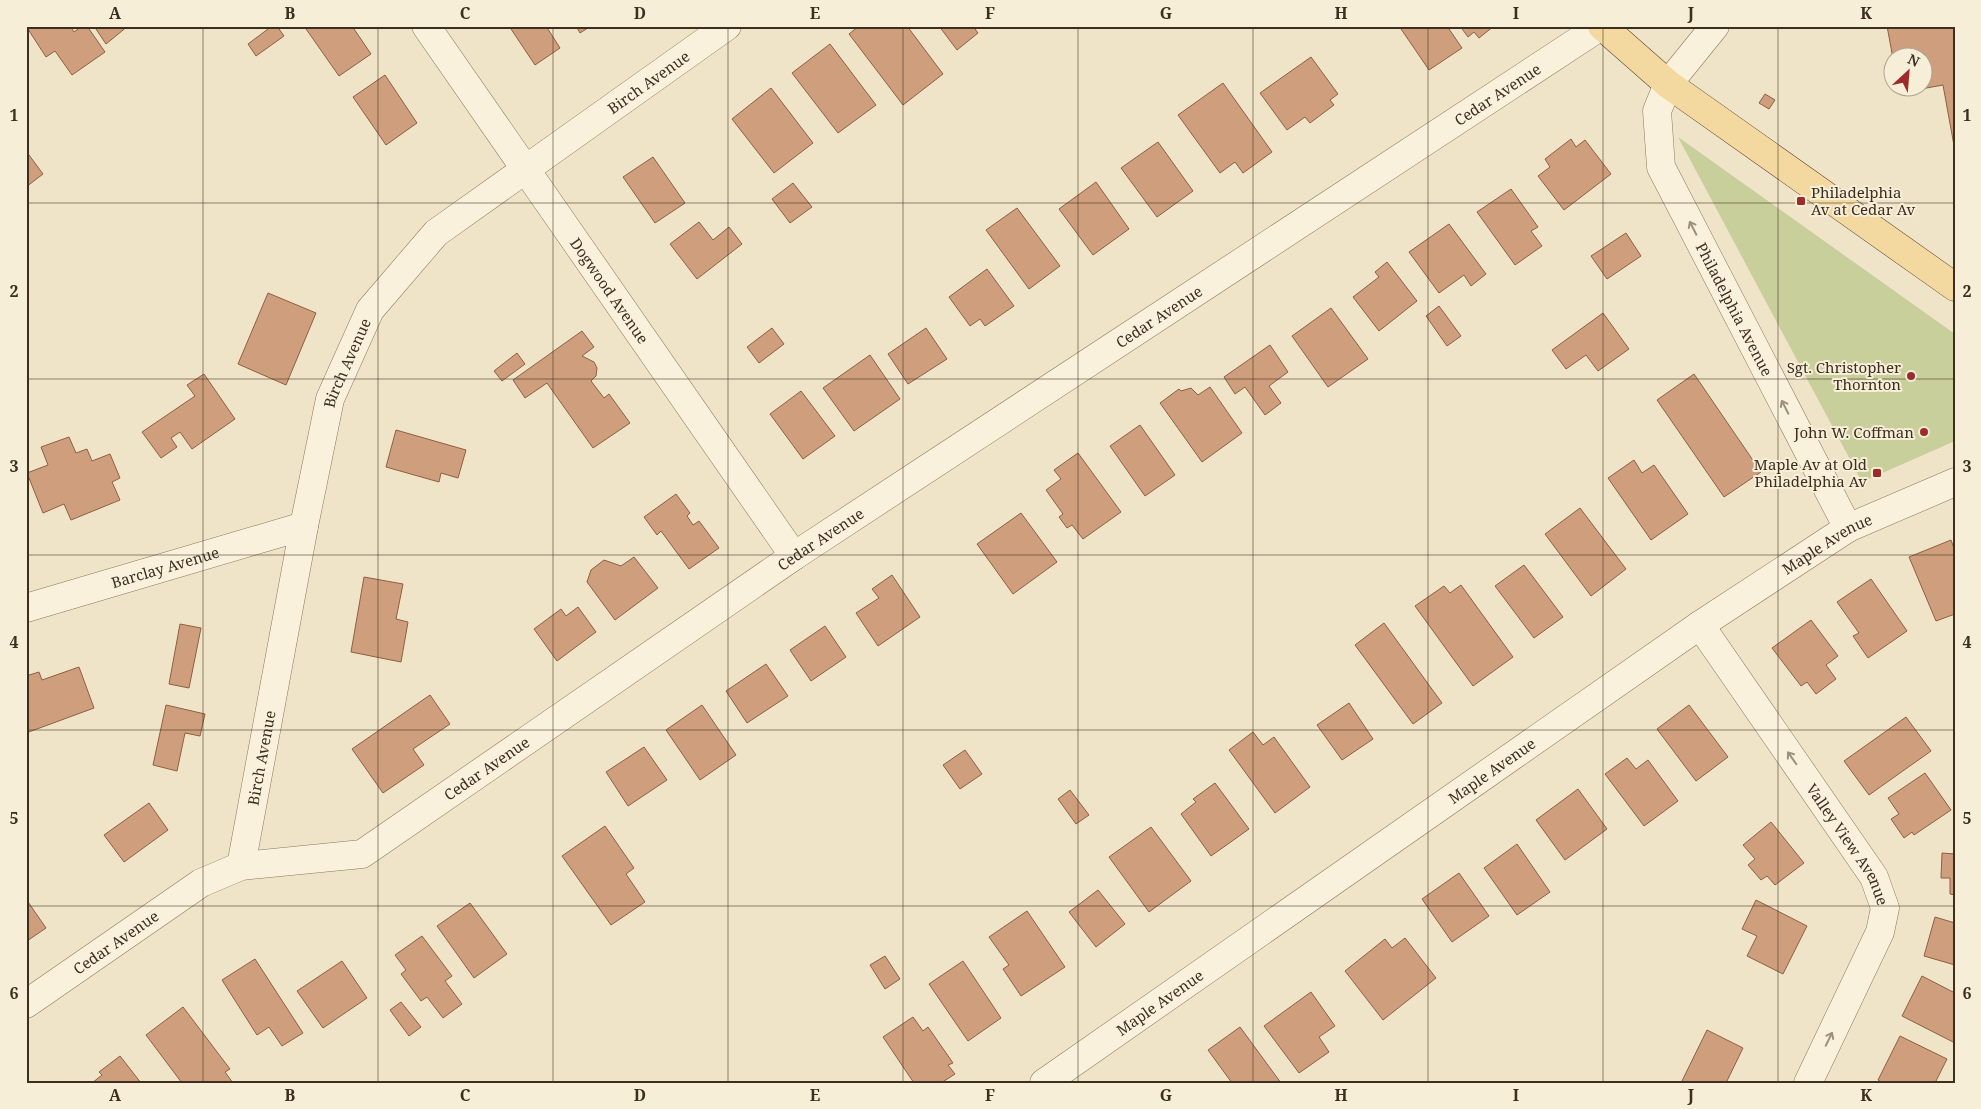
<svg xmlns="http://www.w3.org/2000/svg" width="1981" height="1109" viewBox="0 0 1981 1109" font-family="'Noto Serif',serif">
  <rect width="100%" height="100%" fill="#f0e4c8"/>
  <!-- green -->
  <polygon fill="#c9cf9b" points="1678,137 1955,334 1955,441 1862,482"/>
  <!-- building -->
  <g fill="#cf9f7d" stroke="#8d5f41">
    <polygon points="26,26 70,26 74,32 82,26 87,26 105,52 72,75 55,51 46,57"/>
    <polygon points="94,26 128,26 106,44"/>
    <polygon points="272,26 277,26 284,36 256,56 248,44"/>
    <polygon points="304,26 352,26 371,54 339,76"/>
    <polygon points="509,26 546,26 560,48 535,65"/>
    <polygon points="576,26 591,26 580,33"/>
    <polygon points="859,26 907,26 943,74 903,105 849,34"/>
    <polygon points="939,26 973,26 978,33 957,50"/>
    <polygon points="1399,26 1447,26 1462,48 1429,70"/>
    <polygon points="1460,26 1494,26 1479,38 1474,32 1468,37"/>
    <polygon points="1887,26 1955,26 1955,151 1943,85 1899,93 1898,88 1924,88 1924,58 1894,58 1894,64"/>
    <polygon points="830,44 876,105 838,133 792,73"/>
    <polygon points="1311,57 1338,94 1330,100 1334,105 1310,123 1305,117 1287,130 1260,93"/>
    <polygon points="385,75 417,123 386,145 353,97"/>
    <polygon points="1223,83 1272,152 1243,173 1235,162 1220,173 1178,115"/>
    <polygon points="771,88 813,143 774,173 732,119"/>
    <polygon points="1765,94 1775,100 1769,109 1759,103"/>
    <polygon points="1571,139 1576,147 1585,140 1611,174 1564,210 1538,176 1550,167 1545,159"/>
    <polygon points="1158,142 1193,191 1157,217 1121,168"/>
    <polygon points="26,151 43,174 26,187"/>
    <polygon points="653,157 685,203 655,223 623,177"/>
    <polygon points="1096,182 1129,229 1093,255 1059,209"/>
    <polygon points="793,183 812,207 790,223 772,199"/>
    <polygon points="1511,189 1538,227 1531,231 1542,246 1515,265 1477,212"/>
    <polygon points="1017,208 1060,266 1029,289 986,230"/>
    <polygon points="699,222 713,240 729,227 742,244 697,279 670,244"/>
    <polygon points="1449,224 1486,274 1471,286 1464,275 1439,293 1409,252"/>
    <polygon points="1626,233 1641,256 1607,279 1591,256"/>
    <polygon points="1387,262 1417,301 1379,331 1353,297 1379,277 1375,272"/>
    <polygon points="987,269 1014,306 985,326 980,319 970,326 949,297"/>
    <polygon points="268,293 316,313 286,385 238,364"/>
    <polygon points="1439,306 1461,336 1447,346 1426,316"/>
    <polygon points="1331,308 1368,359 1328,387 1292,336"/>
    <polygon points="1603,313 1629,349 1598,371 1586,355 1566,369 1552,350"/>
    <polygon points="772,328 784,344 759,363 747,347"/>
    <polygon points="926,328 947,359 908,384 888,354"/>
    <polygon points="582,331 594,347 582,356 594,362 597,368 596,376 591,381 604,398 609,394 630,423 593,448 547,383 525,398 513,380"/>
    <polygon points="1270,345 1288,372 1269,386 1281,403 1265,415 1245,387 1235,394 1224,377"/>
    <polygon points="517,353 525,364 502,381 494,371"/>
    <polygon points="870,355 900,399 854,431 823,388"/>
    <polygon points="204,374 235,419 192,449 180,432 171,438 177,447 161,458 142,432 195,396 187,385"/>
    <polygon points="1694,374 1761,472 1724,497 1657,400"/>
    <polygon points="1210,387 1242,433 1202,462 1160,403 1179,389 1181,391 1191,388 1198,395"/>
    <polygon points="801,391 835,436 803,459 770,414"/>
    <polygon points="1140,425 1175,475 1145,496 1110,446"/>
    <polygon points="396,430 466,450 458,478 441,473 439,482 386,467"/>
    <polygon points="69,437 76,453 87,449 92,461 110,454 120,478 112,482 120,500 71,520 64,504 43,513 27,473 48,465 41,447"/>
    <polygon points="1078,453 1121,512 1083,539 1072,525 1067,528 1059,517 1063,514 1046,490 1061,479 1054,470"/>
    <polygon points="1634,460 1642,473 1654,465 1688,514 1651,540 1608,478"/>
    <polygon points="676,494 690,513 687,516 693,525 699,521 719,548 689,569 661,531 657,535 644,517"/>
    <polygon points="1580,508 1626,569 1591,596 1545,534"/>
    <polygon points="1021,513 1057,562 1013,594 977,544"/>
    <polygon points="1951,540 1955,551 1955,614 1936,621 1909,557"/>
    <polygon points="634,557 658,588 615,620 587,582 591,570 604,560 621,566"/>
    <polygon points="1524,565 1563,617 1534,638 1495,586"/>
    <polygon points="892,575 920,617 878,646 856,613 879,598 872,589"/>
    <polygon points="364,577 403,584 396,619 408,622 401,662 351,652"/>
    <polygon points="1871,579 1907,631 1868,658 1853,636 1859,633 1837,602"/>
    <polygon points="1461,585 1513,657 1473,686 1415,606 1444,586 1450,593"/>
    <polygon points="578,607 596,632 557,661 534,629 561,609 566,616"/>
    <polygon points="1811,620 1838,656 1826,665 1836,679 1816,694 1807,682 1801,686 1772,648"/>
    <polygon points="1384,623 1442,703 1413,724 1355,645"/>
    <polygon points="180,624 201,628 189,688 169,684"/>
    <polygon points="825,626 846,657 811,681 790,650"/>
    <polygon points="766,664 788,696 747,723 726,691"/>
    <polygon points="79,667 94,708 26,733 26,676 39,672 42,680"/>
    <polygon points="430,695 450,724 413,749 424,765 383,793 352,749"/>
    <polygon points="1349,703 1373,739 1342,760 1317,725"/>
    <polygon points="166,705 205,714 200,736 185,733 177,771 153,765"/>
    <polygon points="702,705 736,755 700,780 666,730"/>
    <polygon points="1689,705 1728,757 1696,781 1657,729"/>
    <polygon points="1906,717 1931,751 1869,795 1844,761"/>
    <polygon points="1253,732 1263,745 1274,737 1310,787 1275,813 1229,750"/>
    <polygon points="644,747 667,780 628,806 606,772"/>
    <polygon points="965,750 982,774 960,789 943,765"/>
    <polygon points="1627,758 1636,769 1648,760 1678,801 1644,826 1605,774"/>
    <polygon points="1925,773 1951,810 1914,835 1912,832 1904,838 1891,819 1899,814 1888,798"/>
    <polygon points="1215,783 1249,829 1211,856 1181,814 1196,802 1193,799"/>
    <polygon points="1578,789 1607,829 1565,860 1536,820"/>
    <polygon points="1070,790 1089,815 1076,824 1058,799"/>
    <polygon points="149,803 168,830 124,862 104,835"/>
    <polygon points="1771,822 1804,863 1775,885 1767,876 1761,880 1748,865 1755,859 1743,845"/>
    <polygon points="605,826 634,868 626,874 645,902 611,925 562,856"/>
    <polygon points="1151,827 1191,881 1149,912 1109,857"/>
    <polygon points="1517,844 1550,892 1517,915 1484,868"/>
    <polygon points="1942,853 1955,854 1955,895 1950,894 1950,878 1941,878"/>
    <polygon points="1459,873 1489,916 1452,942 1422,899"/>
    <polygon points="1098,890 1125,924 1096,947 1069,912"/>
    <polygon points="26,899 46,928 27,941 26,941"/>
    <polygon points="1756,900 1807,926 1783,974 1747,956 1757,936 1742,929"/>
    <polygon points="470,903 507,954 474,978 437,926"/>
    <polygon points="1027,911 1065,967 1021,996 1003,969 1009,965 989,937"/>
    <polygon points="1935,917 1955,923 1955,965 1924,956"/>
    <polygon points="422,936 452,976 445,981 462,1004 443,1018 427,997 421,1001 401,974 406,970 395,955"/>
    <polygon points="1405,938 1436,978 1383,1020 1345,971 1385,939 1392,948"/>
    <polygon points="885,956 900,979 885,989 870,965"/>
    <polygon points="255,959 303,1033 282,1046 269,1027 257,1035 222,980"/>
    <polygon points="342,961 367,998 323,1028 297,991"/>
    <polygon points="963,961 1001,1018 968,1041 929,984"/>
    <polygon points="1922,976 1955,993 1955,1043 1902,1016"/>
    <polygon points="1311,992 1335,1026 1319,1037 1329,1052 1299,1073 1264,1026"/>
    <polygon points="401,1002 421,1027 409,1036 390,1010"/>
    <polygon points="183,1007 230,1069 225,1072 233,1083 182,1083 146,1035"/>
    <polygon points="913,1017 923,1031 928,1027 953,1063 948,1065 955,1074 941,1083 914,1083 883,1037"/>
    <polygon points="1240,1027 1281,1083 1232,1083 1208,1050"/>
    <polygon points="1707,1030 1743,1048 1726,1083 1686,1083 1682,1081"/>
    <polygon points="1900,1036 1947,1059 1935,1083 1883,1083 1878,1080"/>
    <polygon points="120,1056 141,1083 92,1083 102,1075 99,1072"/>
  </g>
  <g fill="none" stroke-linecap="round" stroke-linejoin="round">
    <defs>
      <g id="minor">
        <path id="s1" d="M 426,26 L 794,556"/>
        <path id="s2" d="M 1715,26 L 1668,84 L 1657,111 L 1661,167 L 1848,528"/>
        <path id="s3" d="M 26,608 L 304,526"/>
        <path id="s4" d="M 1700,625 L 1874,877 L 1885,908 L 1880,932 L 1808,1083"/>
        <path id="s5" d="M 241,866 L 304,526 L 330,399 L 370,310 L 436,233 L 727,26"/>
        <path id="s6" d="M 26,1004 L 201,883 L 241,866 L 362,854 L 794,556 L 1601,26"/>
        <path id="s7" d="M 1044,1083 L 1700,625 L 1848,528 L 1955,482"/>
      </g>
      <polyline id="major" points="1602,26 1668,84 1955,287"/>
    </defs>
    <!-- minor casing -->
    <use href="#minor" stroke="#8d765c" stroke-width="29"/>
    <!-- major casing -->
    <use href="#major" stroke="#5b4430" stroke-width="29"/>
    <!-- minor -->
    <use href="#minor" stroke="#faf1dc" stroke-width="28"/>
    <!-- major -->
    <use href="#major" stroke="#f3d9a0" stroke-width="28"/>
  </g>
  <!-- one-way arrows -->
  <defs><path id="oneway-shaft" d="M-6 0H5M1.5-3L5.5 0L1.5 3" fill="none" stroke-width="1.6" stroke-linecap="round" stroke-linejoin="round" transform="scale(1.25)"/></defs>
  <g stroke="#9c907e">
    <use href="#oneway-shaft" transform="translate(1693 228) rotate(-117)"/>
    <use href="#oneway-shaft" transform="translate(1785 407) rotate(-117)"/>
    <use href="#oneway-shaft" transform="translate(1792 758) rotate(-125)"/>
    <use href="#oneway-shaft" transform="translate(1829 1039) rotate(-64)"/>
  </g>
  <!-- grid -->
  <path fill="none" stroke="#3d2e20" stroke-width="1" stroke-opacity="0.55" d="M 203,26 L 203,1083M 378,26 L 378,1083M 553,26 L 553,1083M 728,26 L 728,1083M 903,26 L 903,1083M 1078,26 L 1078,1083M 1253,26 L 1253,1083M 1428,26 L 1428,1083M 1603,26 L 1603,1083M 1778,26 L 1778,1083M 26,203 L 1955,203M 26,379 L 1955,379M 26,555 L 1955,555M 26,730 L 1955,730M 26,906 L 1955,906"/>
  <!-- markers -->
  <g fill="#9e2a2b" stroke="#f7eed8" stroke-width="2">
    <rect x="1796" y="196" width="10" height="10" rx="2.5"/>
    <circle cx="1911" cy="376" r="5"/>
    <circle cx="1924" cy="432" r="5"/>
    <rect x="1872" y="468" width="10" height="10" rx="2.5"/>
  </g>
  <g text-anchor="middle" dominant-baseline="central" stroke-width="4" stroke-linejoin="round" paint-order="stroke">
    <!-- street labels -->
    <g font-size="15" fill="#3d2e20" stroke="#f7eed8">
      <text stroke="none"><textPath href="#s5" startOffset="935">Birch Avenue</textPath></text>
      <text stroke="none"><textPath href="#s6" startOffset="1744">Cedar Avenue</textPath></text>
      <text stroke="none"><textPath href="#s1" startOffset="322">Dogwood Avenue</textPath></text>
      <text stroke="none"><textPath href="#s2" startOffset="320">Philadelphia Avenue</textPath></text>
      <text stroke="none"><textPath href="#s6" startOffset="1339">Cedar Avenue</textPath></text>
      <text stroke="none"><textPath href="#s5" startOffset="515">Birch Avenue</textPath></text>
      <text stroke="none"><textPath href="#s6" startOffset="934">Cedar Avenue</textPath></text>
      <text stroke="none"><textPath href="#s7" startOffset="951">Maple Avenue</textPath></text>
      <text stroke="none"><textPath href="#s3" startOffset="145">Barclay Avenue</textPath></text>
      <text stroke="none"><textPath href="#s5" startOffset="110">Birch Avenue</textPath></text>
      <text stroke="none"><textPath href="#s6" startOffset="529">Cedar Avenue</textPath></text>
      <text stroke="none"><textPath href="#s7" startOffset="546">Maple Avenue</textPath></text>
      <text stroke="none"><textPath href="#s4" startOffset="265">Valley View Avenue</textPath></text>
      <text stroke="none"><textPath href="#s6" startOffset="109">Cedar Avenue</textPath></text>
      <text stroke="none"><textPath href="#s7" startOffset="141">Maple Avenue</textPath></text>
    </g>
    <!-- poi labels -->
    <g font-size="15" fill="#3d2e20" stroke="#f7eed8" text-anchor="end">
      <text x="1811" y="192" text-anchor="start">Philadelphia<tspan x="1811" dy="17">Av at Cedar Av</tspan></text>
      <text x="1901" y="367">Sgt. Christopher<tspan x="1901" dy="17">Thornton</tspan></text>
      <text x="1914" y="432">John W. Coffman</text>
      <text x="1867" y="464">Maple Av at Old<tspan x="1867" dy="17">Philadelphia Av</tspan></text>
    </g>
  </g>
  <!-- border -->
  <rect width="1981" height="1109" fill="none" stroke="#f7eed8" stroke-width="55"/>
  <!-- north arrow -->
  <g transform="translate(1908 72) rotate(26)"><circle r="24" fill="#f7eed8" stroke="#ada18e"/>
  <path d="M0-4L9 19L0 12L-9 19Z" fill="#9e2a2b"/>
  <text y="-8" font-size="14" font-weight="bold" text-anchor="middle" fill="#3d2e20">N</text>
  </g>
  <rect x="28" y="28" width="1926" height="1054" fill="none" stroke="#3d2e20" stroke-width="2"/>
  <g font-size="16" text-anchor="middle" font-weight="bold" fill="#3d2e20">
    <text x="115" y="19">A</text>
    <text x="290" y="19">B</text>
    <text x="465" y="19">C</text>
    <text x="640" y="19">D</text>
    <text x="815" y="19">E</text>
    <text x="990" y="19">F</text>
    <text x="1166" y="19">G</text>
    <text x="1341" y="19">H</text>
    <text x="1516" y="19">I</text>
    <text x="1691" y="19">J</text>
    <text x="1866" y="19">K</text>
    <text x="14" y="121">1</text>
    <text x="1967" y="121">1</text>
    <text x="14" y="297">2</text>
    <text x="1967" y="297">2</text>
    <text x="14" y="472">3</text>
    <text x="1967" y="472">3</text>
    <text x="14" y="648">4</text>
    <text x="1967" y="648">4</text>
    <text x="14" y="824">5</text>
    <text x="1967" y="824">5</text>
    <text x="14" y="999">6</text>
    <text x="1967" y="999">6</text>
    <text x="115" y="1101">A</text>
    <text x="290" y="1101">B</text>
    <text x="465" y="1101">C</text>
    <text x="640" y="1101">D</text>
    <text x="815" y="1101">E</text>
    <text x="990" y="1101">F</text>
    <text x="1166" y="1101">G</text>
    <text x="1341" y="1101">H</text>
    <text x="1516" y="1101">I</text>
    <text x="1691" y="1101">J</text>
    <text x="1866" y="1101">K</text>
  </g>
</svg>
